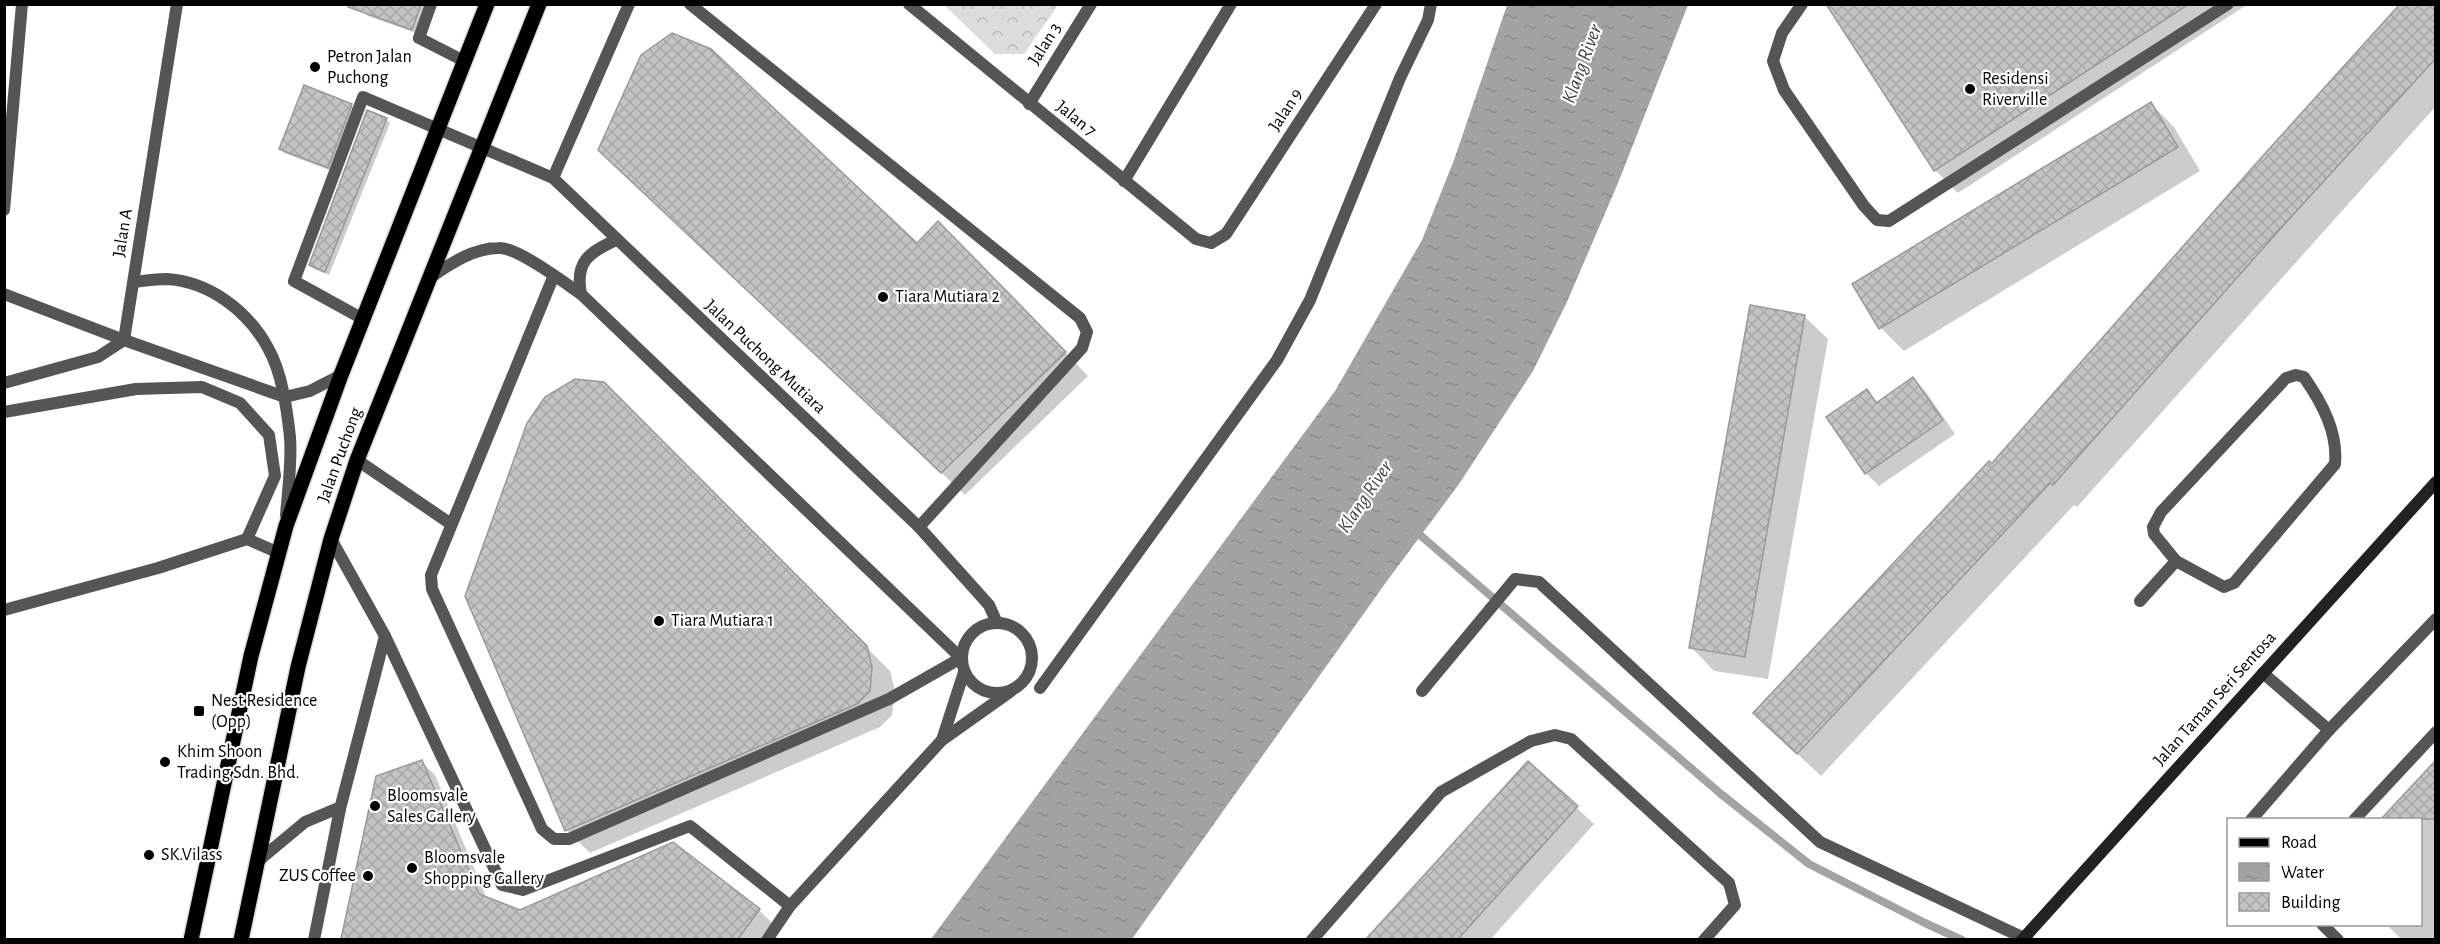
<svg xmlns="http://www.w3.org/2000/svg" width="2440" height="944" viewBox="0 0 2440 944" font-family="'Alegreya Sans',sans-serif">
  <defs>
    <pattern id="park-crowns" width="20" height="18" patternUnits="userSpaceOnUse" patternTransform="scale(1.5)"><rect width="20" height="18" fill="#dcdcdc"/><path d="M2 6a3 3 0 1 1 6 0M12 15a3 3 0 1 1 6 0" fill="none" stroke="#bbb"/></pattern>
    <pattern id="water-ripples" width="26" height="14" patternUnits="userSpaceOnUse" patternTransform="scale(1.5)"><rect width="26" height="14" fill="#a3a3a3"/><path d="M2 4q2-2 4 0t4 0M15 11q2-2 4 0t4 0" fill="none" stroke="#8b8b8b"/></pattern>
    <pattern id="building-cross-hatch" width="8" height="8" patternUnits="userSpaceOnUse" patternTransform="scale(1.5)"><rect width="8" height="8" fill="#c4c4c4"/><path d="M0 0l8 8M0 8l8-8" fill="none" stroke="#a7a7a7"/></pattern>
  </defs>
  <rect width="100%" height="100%" fill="#fff"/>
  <!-- park -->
  <polygon fill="url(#park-crowns)" points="944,5 1058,5 1024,54 995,54"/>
  <!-- water -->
  <polygon fill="url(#water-ripples)" points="1507,5 1688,5 1618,183 1567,302 1533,371 1459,484 1387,581 1132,939 931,939 1335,391 1422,240 1454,160"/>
  <!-- shadow -->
  <g fill="#0003">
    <polygon points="367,4 427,4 416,33 368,16 364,12"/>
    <polygon points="1833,4 2248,4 1958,193 1935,170"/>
    <polygon points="2436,4 2436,106 2077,507 2074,505 1821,776 1778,736"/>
    <polygon points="2151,104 2174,127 2200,171 1904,351 1881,328"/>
    <polygon points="351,105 355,109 332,171 284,153 280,149"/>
    <polygon points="386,119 390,123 329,275 314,269 310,265"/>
    <polygon points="624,173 917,245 962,246 1088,376 965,495"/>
    <polygon points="1804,316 1828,339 1768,679 1714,671 1691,647"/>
    <polygon points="1913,379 1926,392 1955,434 1879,486 1866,473 1867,391 1879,403"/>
    <polygon points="603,384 890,671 895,691 892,715 880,727 590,853 567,830"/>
    <polygon points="422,762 435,775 487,899 520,912 759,910 772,923 760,940 343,940 377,777"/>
    <polygon points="2436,762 2436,940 2402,940 2386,924 2420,924 2420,820 2383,820"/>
    <polygon points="1528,763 1594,824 1490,940 1368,940"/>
  </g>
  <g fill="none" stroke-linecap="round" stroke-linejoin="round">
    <!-- stream -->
    <polyline stroke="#a3a3a3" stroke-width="8" points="1413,529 1721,794 1809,864 1925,923 1962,940"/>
  </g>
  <!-- building -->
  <g fill="url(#building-cross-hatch)" stroke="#999" stroke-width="1.5">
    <polygon points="348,4 421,4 412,30 348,7"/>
    <polygon points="1826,4 2189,4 1934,171"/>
    <polygon points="2400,4 2436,4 2436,58 2282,227 2053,485 2050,483 1797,754 1753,713 1989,461 1992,463 2260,159"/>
    <polygon points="672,33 711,49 917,243 938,221 1066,352 941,473 598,150 641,55"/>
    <polygon points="304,85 352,104 328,168 279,149"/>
    <polygon points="2151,102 2178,147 1879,329 1852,284"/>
    <polygon points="367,110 387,118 325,272 309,265"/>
    <polygon points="1750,305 1805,315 1745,657 1689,648"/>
    <polygon points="1913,377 1943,420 1865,474 1826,417 1867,389 1876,403"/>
    <polygon points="575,379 604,382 867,646 872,667 870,691 857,704 565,831 465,596 527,423 545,397"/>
    <polygon points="422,760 479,894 520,910 673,842 760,909 738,939 341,939 376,776"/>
    <polygon points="2436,760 2436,819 2381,819"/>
    <polygon points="1528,761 1578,806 1458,939 1366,939"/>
  </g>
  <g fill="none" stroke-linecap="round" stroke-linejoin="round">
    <defs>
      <g id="primary">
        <polyline points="191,940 251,656 286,526 341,375 487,4"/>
        <polyline points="241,940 298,667 331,539 357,460 539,4"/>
      </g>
    </defs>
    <!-- primary casing -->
    <use href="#primary" stroke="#dbdbdb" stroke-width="18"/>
    <!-- lane -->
    <g stroke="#555" stroke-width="12">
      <polyline points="431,4 419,38 464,61"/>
      <polyline points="690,4 1080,318 1087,332 1082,348 919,527"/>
      <polyline points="1802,4 1782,33 1773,61 1784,90 1864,206 1877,220 1889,221 2228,4"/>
      <polyline points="553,178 629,4"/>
      <polyline points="1124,181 1231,4"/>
      <polyline points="4,210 22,4"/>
      <path d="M 431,277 C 451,263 474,248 499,248 C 517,247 565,283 581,294 L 961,658 L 889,699 L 569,839 L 554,839 L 542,829 L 432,589 L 431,575 L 554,275"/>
      <path d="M 581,294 C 575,262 588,253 616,240"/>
      <polyline points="363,319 294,281 363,97 553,178 919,527 989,605 997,623"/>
      <path d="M 2296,375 L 2304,377 C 2322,403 2338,432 2335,464 L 2234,583 L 2224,587 L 2176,561 L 2154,534 L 2153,527 L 2161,512 L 2286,378 Z"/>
      <polyline points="4,383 98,357 124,340"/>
      <polyline points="4,412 136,389 202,387 240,403 269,435 275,476 247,539"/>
      <polyline points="357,460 451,524"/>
      <polyline points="331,539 385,636 502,885 523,890 690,826 790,906"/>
      <polyline points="2140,601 2176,561"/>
      <polyline points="4,610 158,568 247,539 279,553"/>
      <circle cx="997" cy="658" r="35"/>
      <polyline points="2263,673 2329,730"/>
      <polyline points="1040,688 1277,360 1310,300 1400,78 1428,20 1431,4"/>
      <polyline points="1422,691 1515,579 1539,582 1820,842 2028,940"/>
      <polyline points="942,740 964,672"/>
      <polyline points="2251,820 2329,730 2436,619"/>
      <polyline points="2354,820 2436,732"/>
      <polyline points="257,862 305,822 336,809 340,809"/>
      <polyline points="2322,924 2338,940"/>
      <polyline points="314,940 340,809 385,636"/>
      <polyline points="767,940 790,906 942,740 1011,691"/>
      <polyline points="1312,940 1441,792 1531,741 1555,735 1571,739 1729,883 1735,905 1704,940"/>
    </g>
    <!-- street -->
    <g stroke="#555" stroke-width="12">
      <polyline points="909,4 1196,239 1211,243 1226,234 1376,4"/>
      <polyline points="1029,104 1091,4"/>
      <path d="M 134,282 C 144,281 155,279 166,279 C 209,281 248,311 268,348 C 282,372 287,410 290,437 C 292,462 288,490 286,515"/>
      <polyline points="4,294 124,340 177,4"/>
      <polyline points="124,340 285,397 310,391 341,375"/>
    </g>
    <!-- secondary -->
    <polyline stroke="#222" stroke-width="12" points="2022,940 2436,482"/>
    <!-- primary -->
    <use href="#primary" stroke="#000" stroke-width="15"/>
  </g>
  <!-- markers -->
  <g fill="#000" stroke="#fff" stroke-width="2">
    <circle cx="315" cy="67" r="6"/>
    <circle cx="1970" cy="89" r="6"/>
    <circle cx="883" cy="297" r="6"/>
    <circle cx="659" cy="621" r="6"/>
    <rect x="193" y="705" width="12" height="12" rx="3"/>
    <circle cx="165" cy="762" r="6"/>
    <circle cx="375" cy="806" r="6"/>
    <circle cx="149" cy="855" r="6"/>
    <circle cx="412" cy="868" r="6"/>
    <circle cx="368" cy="876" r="6"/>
  </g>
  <g text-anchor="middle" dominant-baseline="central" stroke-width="4.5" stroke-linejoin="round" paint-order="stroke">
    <!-- street labels -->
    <g font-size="18" fill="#000" stroke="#fff">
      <text transform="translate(1045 44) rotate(-58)">Jalan 3</text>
      <text transform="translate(1286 110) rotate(-57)">Jalan 9</text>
      <text transform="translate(1076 119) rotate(39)">Jalan 7</text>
      <text transform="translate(123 233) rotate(-81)">Jalan A</text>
      <text transform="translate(765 357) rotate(43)">Jalan Puchong Mutiara</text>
      <text transform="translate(340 455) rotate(-70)">Jalan Puchong</text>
      <text transform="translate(2215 699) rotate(-48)">Jalan Taman Seri Sentosa</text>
    </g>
    <!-- poi labels -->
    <g font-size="18" fill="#000" stroke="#fff" text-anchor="start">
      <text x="327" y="57">Petron Jalan<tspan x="327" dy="21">Puchong</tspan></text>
      <text x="1982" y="79">Residensi<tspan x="1982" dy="21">Riverville</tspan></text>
      <text x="895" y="297">Tiara Mutiara 2</text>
      <text x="671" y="621">Tiara Mutiara 1</text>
      <text x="211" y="701">Nest Residence<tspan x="211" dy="21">(Opp)</tspan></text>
      <text x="177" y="752">Khim Shoon<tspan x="177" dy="21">Trading Sdn. Bhd.</tspan></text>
      <text x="387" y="796">Bloomsvale<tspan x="387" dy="21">Sales Gallery</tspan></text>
      <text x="161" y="855">SK.Vilass</text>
      <text x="424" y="858">Bloomsvale<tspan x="424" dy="21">Shopping Gallery</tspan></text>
      <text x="356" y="876" text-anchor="end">ZUS Coffee</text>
    </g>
    <!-- water labels -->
    <g font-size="20" font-style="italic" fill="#444" stroke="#fff">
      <text transform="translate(1582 64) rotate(-70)">Klang River</text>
      <text transform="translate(1365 497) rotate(-56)">Klang River</text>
    </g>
  </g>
  <!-- border -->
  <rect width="2440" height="944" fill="none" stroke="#000000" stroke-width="12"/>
  <!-- legend -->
  <rect x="2227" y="818" width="195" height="108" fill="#ffffff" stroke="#999999" stroke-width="1.5"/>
  <rect x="2239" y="838" width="30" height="9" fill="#000000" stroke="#999999" stroke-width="1.5"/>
  <text x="2281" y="848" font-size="18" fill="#000000">Road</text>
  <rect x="2239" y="863" width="30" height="18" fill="url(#water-ripples)" stroke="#999999" stroke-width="1.5"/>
  <text x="2281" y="878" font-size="18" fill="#000000">Water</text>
  <rect x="2239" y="893" width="30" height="18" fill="url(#building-cross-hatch)" stroke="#999999" stroke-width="1.5"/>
  <text x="2281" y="908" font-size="18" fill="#000000">Building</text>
</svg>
